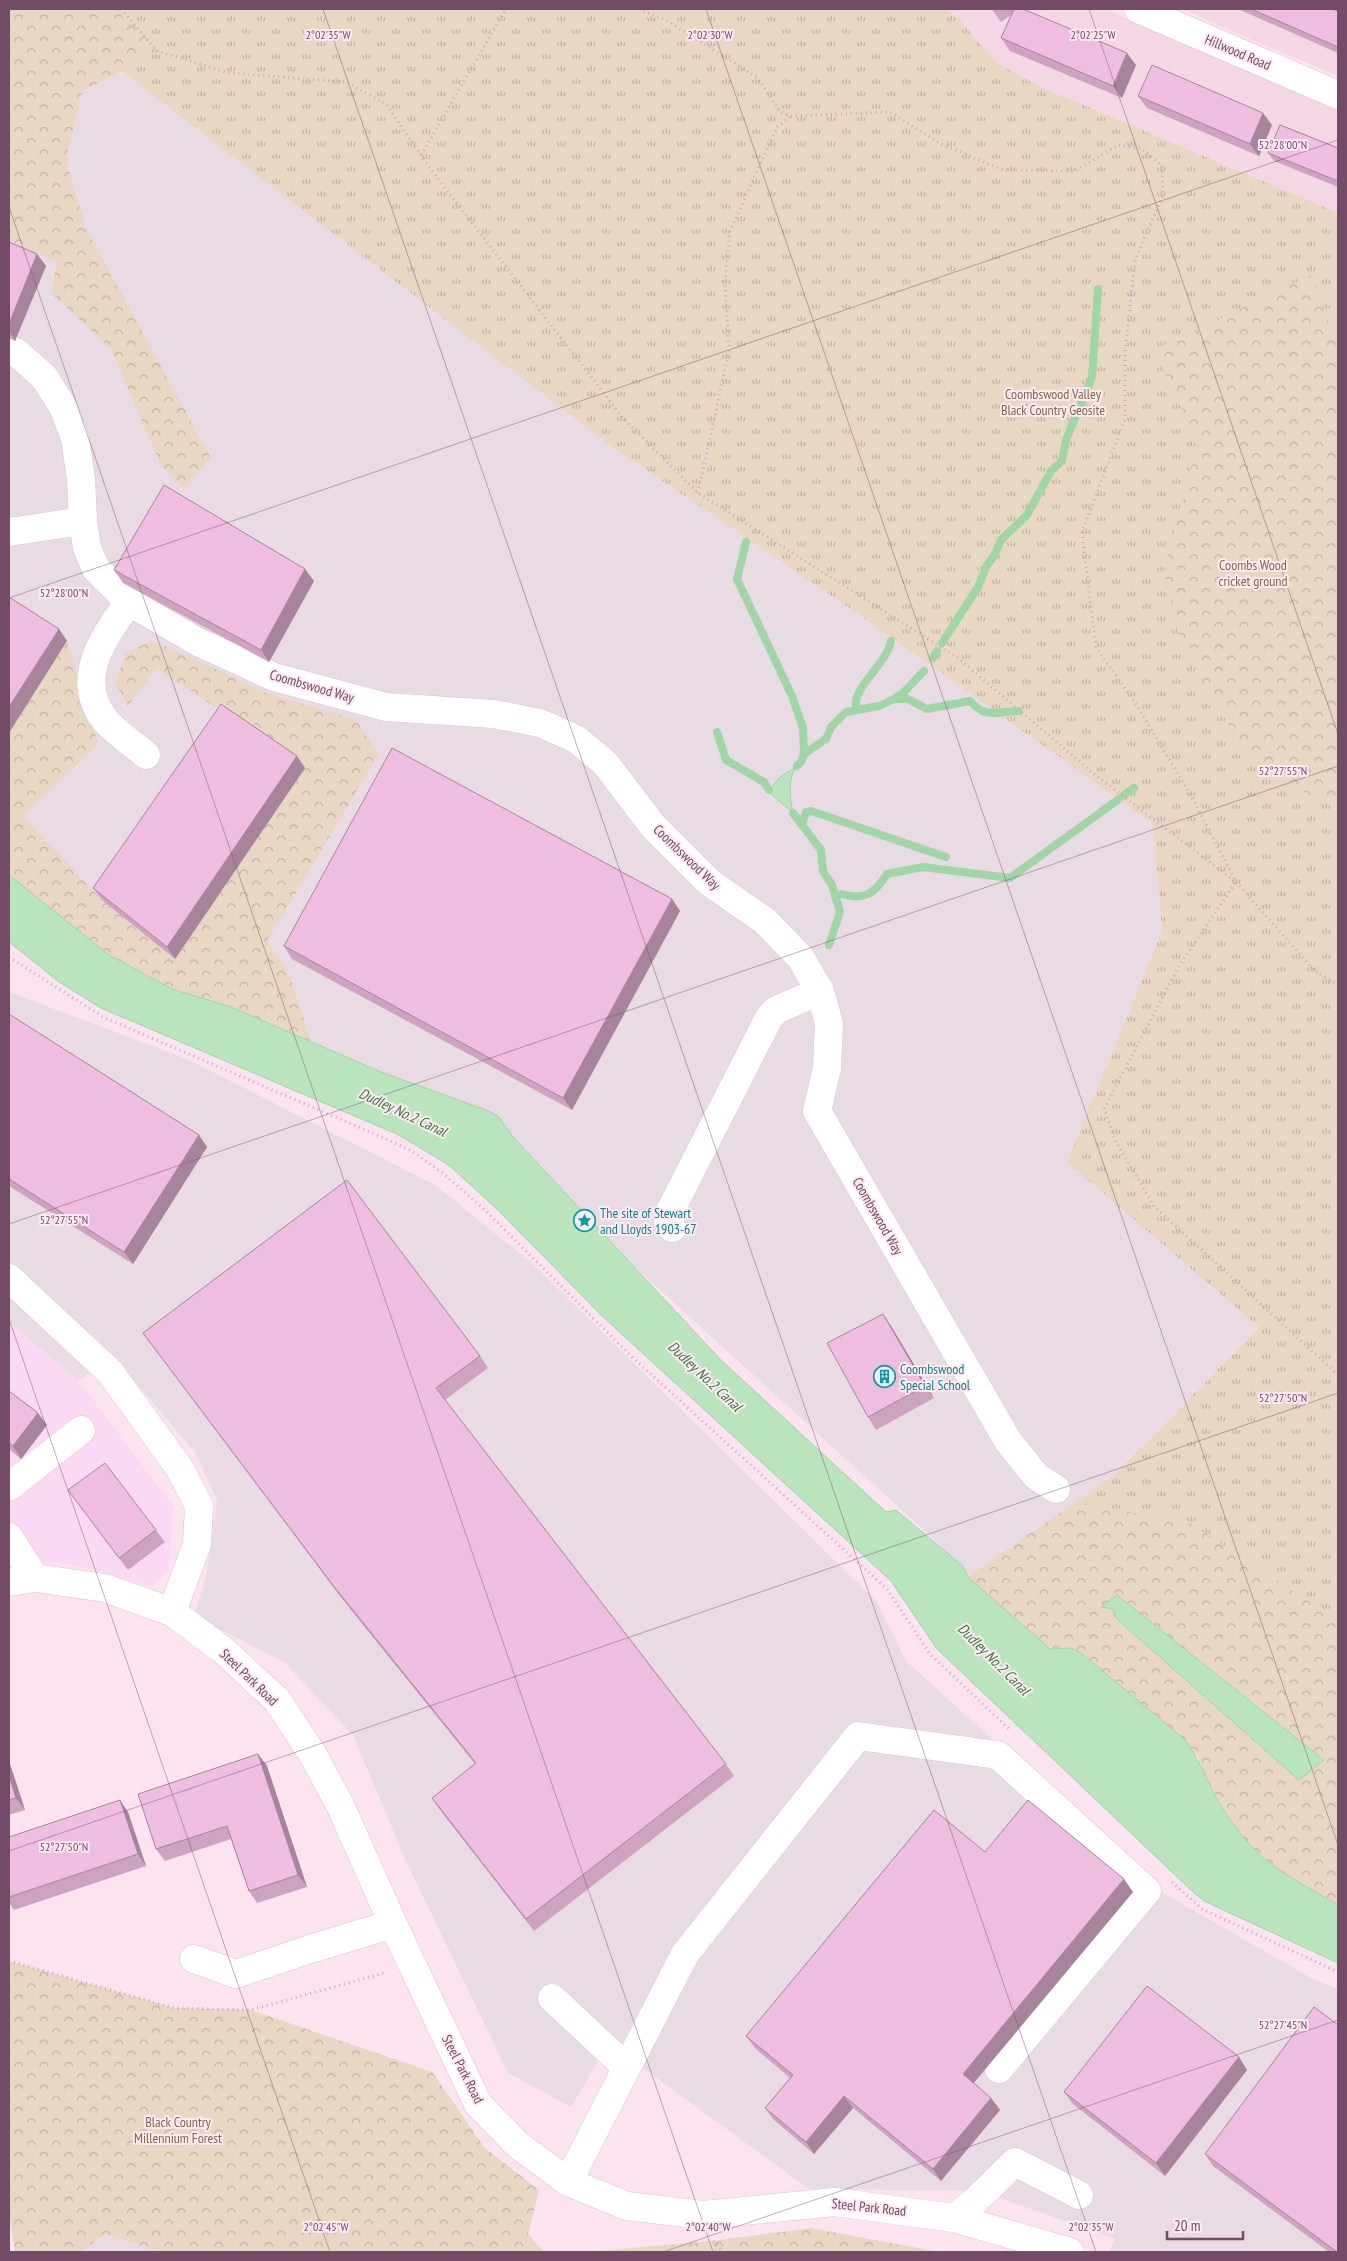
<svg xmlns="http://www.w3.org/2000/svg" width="1347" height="2261" viewBox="0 0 1347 2261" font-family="'PT Sans Narrow',sans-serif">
  <defs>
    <pattern id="grass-tufts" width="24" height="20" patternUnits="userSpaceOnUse" patternTransform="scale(1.25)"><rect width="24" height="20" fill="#e8d7c3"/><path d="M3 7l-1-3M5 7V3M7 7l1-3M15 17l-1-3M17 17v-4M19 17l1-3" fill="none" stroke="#c0b0a2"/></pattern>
    <pattern id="forest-crowns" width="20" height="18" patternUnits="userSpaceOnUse" patternTransform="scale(1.25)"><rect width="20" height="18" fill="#e8d7c3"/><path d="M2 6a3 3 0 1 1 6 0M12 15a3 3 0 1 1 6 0" fill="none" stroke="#c0b0a2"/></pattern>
  </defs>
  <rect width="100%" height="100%" fill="#fbe4ef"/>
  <!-- residential -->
  <g fill="#f5d6e5">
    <polygon points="945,9 1106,9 1338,111 1338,213 1039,86 997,63 960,20"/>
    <polygon points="1182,9 1338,9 1338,76 1252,40"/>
  </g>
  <!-- commercial -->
  <polygon fill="#fbd8f3" points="9,1320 78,1381 173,1506 169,1571 152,1586 67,1563 9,1561"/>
  <!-- industrial -->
  <g fill="#e9dbe3">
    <polygon points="9,9 111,64 405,286 612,447 861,616 1153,824 1162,931 1067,1162 1266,1319 1113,1476 968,1577 963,1566 522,1164 130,965 9,863"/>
    <polygon points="9,992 187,1059 435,1185 533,1264 877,1602 906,1661 1160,1891 1313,1979 1338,1989 1338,2252 1109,2252 1115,2239 980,2191 809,2189 609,2043 571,2107 508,2073 406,1861 353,1735 284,1662 194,1616 206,1577 217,1500 195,1452 113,1356 78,1381 9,1321"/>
    <polygon points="105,2234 161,2252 81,2252"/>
  </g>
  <!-- grass -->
  <polygon fill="url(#grass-tufts)" points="40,9 945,9 960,20 997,63 1039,86 1338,213 1338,1905 1205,1777 1197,1755 1071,1648 1050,1649 968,1577 1113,1476 1259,1327 1067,1162 1162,931 1153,824 861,616 612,447"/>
  <!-- forest -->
  <g fill="url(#forest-crowns)">
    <polygon points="9,9 121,9 157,51 82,92 66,159 85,226 211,458 184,488 161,465 111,349 51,293 57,262 9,240"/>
    <polygon points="1311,275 1330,326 1338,337 1338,807 1316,801 1241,747 1180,638 1164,571 1198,443 1155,350"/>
    <polygon points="67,641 98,744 23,816 102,900 175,959 229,716 157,669 128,706 115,683 126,653 151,641 193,658 264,692 356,720 379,754 267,941 289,973 311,1041 231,1007 172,989 109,955 9,875 9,733"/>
    <path d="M 1074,1503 L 1187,1521 L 1338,1621 L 1338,1905 C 1310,1888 1274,1872 1252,1847 C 1228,1821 1210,1788 1197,1755 L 1071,1648 L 1050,1649 L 968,1577 Z"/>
    <polygon points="9,1961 174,2008 251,2010 432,2072 485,2148 539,2190 528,2234 544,2252 161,2252 105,2234 81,2252 15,2252 9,2214"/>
    <polygon points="811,2228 939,2252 586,2252 712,2241"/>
  </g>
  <!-- water -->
  <g fill="#b9e4bd" stroke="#a0d5a5">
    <path d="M 797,766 C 787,781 790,797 793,813 C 785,805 775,800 769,790 L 779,778 Z"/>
    <path d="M 9,875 L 109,955 L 172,989 L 231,1007 L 381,1072 L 486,1110 L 498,1116 L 514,1138 L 721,1360 L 886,1512 L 896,1510 L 963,1566 L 968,1577 L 1050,1649 L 1071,1648 L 1081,1653 L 1184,1739 C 1201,1760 1208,1786 1223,1809 C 1232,1822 1242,1837 1253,1848 C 1276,1872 1310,1888 1338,1905 L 1338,1963 L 1204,1901 L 1192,1891 L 937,1649 L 891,1581 L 601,1315 L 500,1212 L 450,1166 L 399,1135 L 101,1008 L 59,982 L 9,942 Z"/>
    <polygon points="1117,1595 1324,1760 1299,1780 1117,1619 1112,1609 1101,1607"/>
  </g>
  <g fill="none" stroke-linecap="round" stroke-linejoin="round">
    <!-- stream -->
    <g stroke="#a0d5a5" stroke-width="8">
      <polyline points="746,542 737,579 792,696 803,728 804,754"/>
      <polyline points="942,643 978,587 987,565 994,556 1001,540 1027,515 1051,471 1062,461 1066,440 1092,377 1098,289"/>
      <polyline points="933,658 937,651"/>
      <path d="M 894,699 L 908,699 L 927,709 L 970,701 C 986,720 998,711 1019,711"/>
      <path d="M 856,709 C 852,686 886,666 891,641"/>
      <polyline points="717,732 726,760 764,782 769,790"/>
      <polyline points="797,766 801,762 804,754 826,739 831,727 846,712 879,706 894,699 903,693 924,671"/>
      <polyline points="1124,795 1134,788"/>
      <polyline points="793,813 821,850 823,871 832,885 840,912 829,945"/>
      <polyline points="802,825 806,812 811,811 946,857"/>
      <path d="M 835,897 L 841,894 C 865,901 875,893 887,874 L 923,867 L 1010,878 L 1119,799"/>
    </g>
    <defs>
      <g id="minor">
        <polyline points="1138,9 1338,95"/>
        <polyline points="9,349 16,352 44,377 63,407 75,438 81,479 83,521 87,548 96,569 129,602 198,642 274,677 386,707 494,714 540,723 576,739 605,763 653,826 709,882 765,921 800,957 820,991 829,1024 827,1068 817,1111 1008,1441 1036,1476 1056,1489"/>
        <polyline points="9,532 83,521"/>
        <path d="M 129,602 C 107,632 77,672 99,711 C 109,729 131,742 146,755"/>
        <polyline points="672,1228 668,1222 668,1215 769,1018 776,1010 820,991"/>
        <polyline points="9,1278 110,1372 180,1469 199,1506 197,1544 172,1612"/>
        <polyline points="9,1487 81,1430"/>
        <polyline points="9,1537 35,1578"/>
        <polyline points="9,1582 35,1578 105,1588 172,1612 224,1651 277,1700 313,1755 340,1805 393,1924 478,2104 518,2145 568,2182 627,2206 703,2215 835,2202 954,2218 1070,2252"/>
        <polyline points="194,1959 236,1974 310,1949 393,1924"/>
        <polyline points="552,1998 626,2067"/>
        <polyline points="568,2182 685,1954 858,1736 998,1755 1147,1891 999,2069"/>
        <polyline points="954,2218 974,2202 1015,2162 1079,2195"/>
      </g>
    </defs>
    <!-- minor casing -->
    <use href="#minor" stroke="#dfc0d3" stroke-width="29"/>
    <!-- path -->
    <g stroke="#d4a0c3" stroke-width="3" stroke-dasharray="1 4" stroke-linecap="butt">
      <polyline points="121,9 157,51 229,73 347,82 387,105 429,167 622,417 698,493 958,658 1094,774 1236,882 1179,966 1104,1109 1116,1142 1154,1206 1338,1375"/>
      <polyline points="639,9 666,20 758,78 780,112 791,116 890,112 941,144 1003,170 1075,171 1118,145 1141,148 1162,166 1163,195 1135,260 1125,353 1125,419 1082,532 1096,647 1134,701 1192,797 1236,882 1315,971 1338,985"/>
      <polyline points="421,155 506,9"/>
      <polyline points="698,493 729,351 725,281 730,231 777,127 791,116"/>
      <polyline points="9,957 103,1017 377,1135 412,1151 444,1174 488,1213 633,1358 887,1589 930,1654 1011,1731"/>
      <polyline points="1172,1882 1202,1909 1338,1972"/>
      <polyline points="9,1961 174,2008 251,2010 387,1972"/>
      <polyline points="713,2241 723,2252"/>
    </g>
    <!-- minor -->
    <use href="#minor" stroke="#fff" stroke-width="28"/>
  </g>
  <!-- wall -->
  <g fill="#cea3c0">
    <polygon points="992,9 1023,9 1136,65 1122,98 1010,51 1001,38 1011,15 1001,22"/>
    <polygon points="1238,9 1332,9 1338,11 1338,53"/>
    <polygon points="1138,96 1272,125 1259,156 1147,108"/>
    <polygon points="1338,148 1338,187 1274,161 1268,153"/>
    <polygon points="9,242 37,254 46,266 15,341 9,338"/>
    <polygon points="114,570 314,581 269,662 123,583"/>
    <polygon points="305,768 175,959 102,900 93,888"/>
    <polygon points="672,899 680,911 572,1110 292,959 284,946"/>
    <polygon points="9,1014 199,1135 207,1147 133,1264 9,1186"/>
    <polygon points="891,1326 934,1398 876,1430 868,1417"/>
    <polygon points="143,1333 480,1356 488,1368 445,1400 726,1764 734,1776 534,1931 440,1810 432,1798 475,1764 343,1600"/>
    <polygon points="9,1391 47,1425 21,1459 9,1449"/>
    <polygon points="68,1490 156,1530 165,1542 128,1570"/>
    <polygon points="258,1754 267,1766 307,1887 257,1903 249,1891 231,1839 165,1861 156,1849"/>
    <polygon points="9,1761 25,1810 9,1815"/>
    <polygon points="128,1812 146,1866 14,1910 9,1903 9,1837"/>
    <polygon points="985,1852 1133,1892 974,2083 991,2098 1000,2110 941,2181 853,2108 814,2154 774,2120 765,2108 790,2078 755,2048 746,2036"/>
    <polygon points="1239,2057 1247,2070 1165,2176 1073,2104 1064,2092"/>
    <polygon points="1205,2154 1338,2252 1329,2252 1213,2166"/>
  </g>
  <!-- shaded-wall -->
  <g fill="#a7849c">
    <polygon points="1127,53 1136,65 1122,98 1113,86"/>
    <polygon points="1263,113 1272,125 1259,156 1250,144"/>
    <polygon points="37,254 46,266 15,341 9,331 9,324"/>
    <polygon points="305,569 314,581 269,662 261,650"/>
    <polygon points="59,629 67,641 9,733 9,707"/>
    <polygon points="297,756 305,768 175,959 167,947"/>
    <polygon points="672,899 680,911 572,1110 563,1098"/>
    <polygon points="199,1135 207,1147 133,1264 124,1252"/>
    <polygon points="883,1314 891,1326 934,1398 925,1386"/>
    <polygon points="38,1413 47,1425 21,1459 13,1446"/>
    <polygon points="258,1754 267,1766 307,1887 298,1875"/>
    <polygon points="9,1761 25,1810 16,1798 9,1775"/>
    <polygon points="120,1800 128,1812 146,1866 138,1854"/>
    <polygon points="1124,1879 1133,1892 971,2086 963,2074"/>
    <polygon points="1239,2057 1247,2070 1165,2176 1156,2163"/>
    <polygon points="844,2096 853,2108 814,2154 806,2142"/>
    <polygon points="991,2098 1000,2110 941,2181 933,2169"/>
  </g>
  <!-- building -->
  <g fill="#efbddf" stroke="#a7849c">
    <polygon points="1014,9 1023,9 1127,53 1113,86 1001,38"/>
    <polygon points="1251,9 1332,9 1338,11 1338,47"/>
    <polygon points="1152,65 1263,113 1250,144 1138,96"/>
    <polygon points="1280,125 1338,148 1338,181 1268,153"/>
    <polygon points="9,242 37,254 9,324"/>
    <polygon points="164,485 305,569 261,650 114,570"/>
    <polygon points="9,597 59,629 9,707"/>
    <polygon points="221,704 297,756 167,947 93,888"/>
    <polygon points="392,748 672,899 563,1098 284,946"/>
    <polygon points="9,1014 199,1135 124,1252 9,1179"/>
    <polygon points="347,1180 480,1356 436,1388 726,1764 526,1919 432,1798 476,1763 335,1588 143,1333"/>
    <polygon points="883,1314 925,1386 868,1417 827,1343"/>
    <polygon points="9,1391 38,1413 13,1446 9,1443"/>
    <polygon points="105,1463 156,1530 119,1558 68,1490"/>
    <polygon points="258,1754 298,1875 249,1891 227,1826 156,1849 138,1794"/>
    <polygon points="9,1775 16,1798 9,1800"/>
    <polygon points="120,1800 138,1854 9,1897 9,1837"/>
    <polygon points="1028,1800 1124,1879 963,2074 991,2098 933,2169 844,2096 806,2142 765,2108 793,2075 746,2036 934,1810 985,1852"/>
    <polygon points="1147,1986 1239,2057 1156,2163 1064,2092"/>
    <polygon points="1314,2007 1338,2025 1338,2252 1337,2252 1205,2154"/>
  </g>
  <!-- ticks -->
  <path fill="none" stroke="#734b67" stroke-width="1" stroke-opacity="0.45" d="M 323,9 L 1096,2252M 706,9 L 1338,1845M 1089,9 L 1338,734M 9,207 L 713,2252M 9,598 L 1338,140M 9,1224 L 1338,766M 9,1319 L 330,2252M 9,1851 L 1338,1393M 663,2252 L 1338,2020"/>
  <!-- icons -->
  <defs>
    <symbol id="sight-ring" viewBox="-11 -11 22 22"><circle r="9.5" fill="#feeaf3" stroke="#0f9aa8" stroke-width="1.5"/><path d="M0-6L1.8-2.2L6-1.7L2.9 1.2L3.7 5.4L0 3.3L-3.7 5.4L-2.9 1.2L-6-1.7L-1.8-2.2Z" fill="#0f9aa8"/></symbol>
    <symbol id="building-ring" viewBox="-11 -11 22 22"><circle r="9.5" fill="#feeaf3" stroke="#0f9aa8" stroke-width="1.5"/><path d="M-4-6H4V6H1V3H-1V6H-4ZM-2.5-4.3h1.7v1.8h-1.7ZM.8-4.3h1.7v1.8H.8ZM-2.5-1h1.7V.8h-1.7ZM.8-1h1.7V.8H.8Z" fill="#0f9aa8"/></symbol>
  </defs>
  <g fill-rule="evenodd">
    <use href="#sight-ring" x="572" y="1208" width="25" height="25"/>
    <use href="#building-ring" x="872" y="1364" width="25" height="25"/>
  </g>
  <g text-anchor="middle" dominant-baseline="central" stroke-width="4" stroke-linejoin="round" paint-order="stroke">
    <!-- street labels -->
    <g font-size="14" fill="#734b67" stroke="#feeaf3">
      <text transform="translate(1238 52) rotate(23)">Hillwood Road</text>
      <text transform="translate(312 686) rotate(16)">Coombswood Way</text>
      <text transform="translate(687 857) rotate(44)">Coombswood Way</text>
      <text transform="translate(878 1216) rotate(60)">Coombswood Way</text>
      <text transform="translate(249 1677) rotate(44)">Steel Park Road</text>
      <text transform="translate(463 2069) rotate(63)">Steel Park Road</text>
      <text transform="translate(869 2207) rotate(6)">Steel Park Road</text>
    </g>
    <!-- park labels -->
    <g font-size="14" fill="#7d6946" stroke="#feeaf3">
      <text x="1053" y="394">Coombswood Valley<tspan x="1053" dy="16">Black Country Geosite</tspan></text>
      <text x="1253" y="565">Coombs Wood<tspan x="1253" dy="16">cricket ground</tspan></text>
      <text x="178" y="2122">Black Country<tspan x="178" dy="16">Millennium Forest</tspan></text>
    </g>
    <!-- culture labels -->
    <g font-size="14" fill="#0d838f" stroke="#feeaf3" text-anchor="start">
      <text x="600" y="1213">The site of Stewart<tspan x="600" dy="16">and Lloyds 1903-67</tspan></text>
      <text x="900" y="1369">Coombswood<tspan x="900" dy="16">Special School</tspan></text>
    </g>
    <!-- water labels -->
    <g font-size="15" font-style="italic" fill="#407845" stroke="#feeaf3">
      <text transform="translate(403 1112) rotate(25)">Dudley No.2 Canal</text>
      <text transform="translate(705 1376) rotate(43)">Dudley No.2 Canal</text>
      <text transform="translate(994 1659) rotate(45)">Dudley No.2 Canal</text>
    </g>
  </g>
  <g font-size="12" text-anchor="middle" fill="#734b67" stroke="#feeaf3" stroke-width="4" stroke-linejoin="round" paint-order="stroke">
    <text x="328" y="39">2°02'35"W</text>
    <text x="710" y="39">2°02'30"W</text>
    <text x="1093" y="39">2°02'25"W</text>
    <text x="1283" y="149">52°28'00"N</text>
    <text x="64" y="597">52°28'00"N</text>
    <text x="1283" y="775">52°27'55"N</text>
    <text x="64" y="1224">52°27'55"N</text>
    <text x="1283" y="1402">52°27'50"N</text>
    <text x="64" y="1851">52°27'50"N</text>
    <text x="1283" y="2029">52°27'45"N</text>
    <text x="326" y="2231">2°02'45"W</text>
    <text x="708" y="2231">2°02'40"W</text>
    <text x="1091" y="2231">2°02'35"W</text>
  </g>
  <!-- border -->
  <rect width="1347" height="2261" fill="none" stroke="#734b67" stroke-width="20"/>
  <!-- scale -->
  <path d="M1167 2231v8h76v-8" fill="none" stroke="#734b67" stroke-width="2.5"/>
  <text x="1174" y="2231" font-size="15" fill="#734b67" stroke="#feeaf3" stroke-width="4" paint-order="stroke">20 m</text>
</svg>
